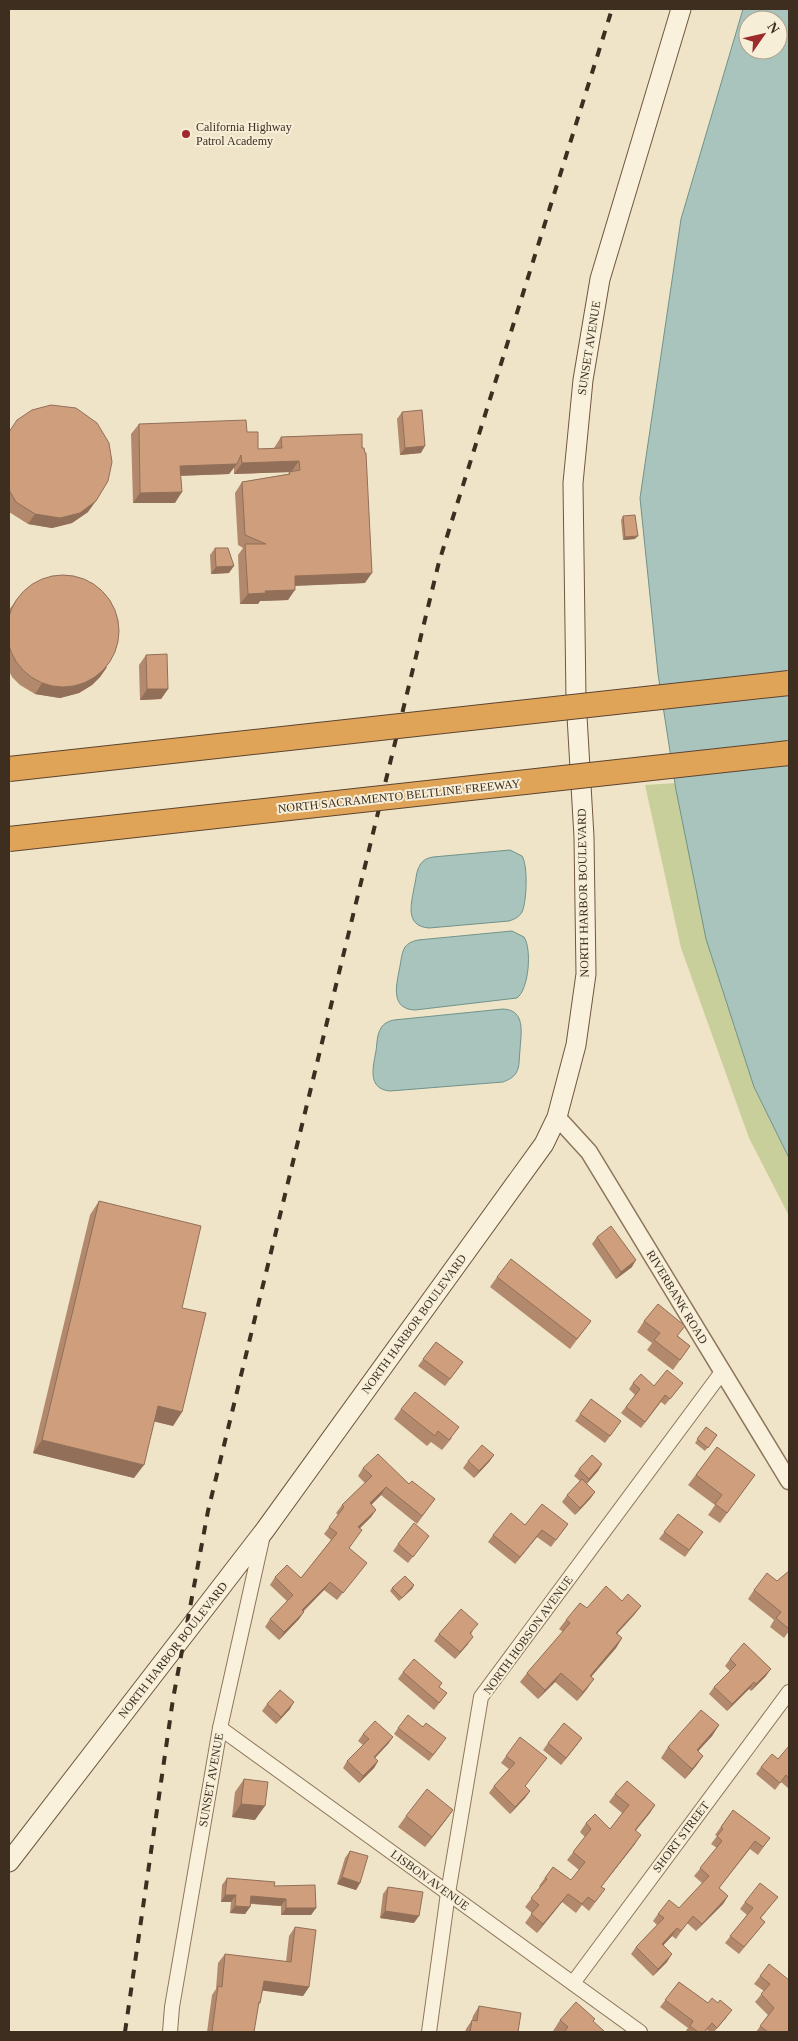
<svg xmlns="http://www.w3.org/2000/svg" width="798" height="2041" viewBox="0 0 798 2041" font-family="Georgia,serif">
  <rect width="100%" height="100%" fill="#f0e4c8"/>
  <!-- green -->
  <polygon fill="#c9cf9b" points="691,782 754,1087 789,1158 789,1216 749,1138 681,948 645,785"/>
  <!-- water -->
  <g fill="#a9c4bc" stroke="#6f938a" fill-rule="evenodd">
    <path d="M 743,9 L 789,9 L 789,1158 L 754,1087 L 706,939 L 676,790 L 658,674 L 640,498 L 681,219 ZM 748,20 L 778,20 L 778,50 L 748,50 Z"/>
    <path d="M 510,850 L 522,856 C 528,865 527,901 522,912 C 519,917 515,919 509,921 L 429,928 C 405,926 411,905 414,888 C 416,881 416,871 420,865 C 423,860 427,858 433,857 Z"/>
    <path d="M 512,931 L 524,937 C 532,949 529,989 517,998 L 415,1010 C 391,1009 396,987 399,971 C 401,963 401,954 405,947 C 408,943 413,941 418,940 Z"/>
    <path d="M 503,1009 C 526,1010 521,1033 520,1050 C 519,1058 520,1067 516,1073 C 513,1078 508,1080 503,1082 L 390,1091 C 367,1089 373,1067 376,1051 C 377,1044 377,1034 381,1028 C 384,1023 389,1021 394,1020 Z"/>
  </g>
  <g fill="none" stroke-linecap="round" stroke-linejoin="round">
    <defs>
      <g id="minor">
        <polyline points="220,1728 640,2032"/>
        <polyline points="573,1983 789,1692"/>
        <polyline points="170,2032 172,2007 220,1728 263,1535"/>
        <polyline points="429,2032 448,1893 481,1697 722,1372"/>
      </g>
      <polyline id="tertiary" points="557,1117 589,1152 789,1481"/>
      <polyline id="secondary" points="9,1862 265,1530 544,1144 557,1117 576,1045 586,974 584,837 576,699 573,483 583,380 600,279 681,9"/>
    </defs>
    <!-- minor casing -->
    <use href="#minor" stroke="#8d765c" stroke-width="16"/>
    <!-- tertiary casing -->
    <use href="#tertiary" stroke="#8d765c" stroke-width="19"/>
    <!-- secondary casing -->
    <use href="#secondary" stroke="#6f573f" stroke-width="21"/>
    <!-- minor -->
    <use href="#minor" stroke="#faf1dc" stroke-width="14"/>
    <!-- tertiary -->
    <use href="#tertiary" stroke="#faf1dc" stroke-width="16"/>
    <!-- secondary -->
    <use href="#secondary" stroke="#faf1dc" stroke-width="19"/>
    <!-- rail -->
    <polyline stroke="#3d2e20" stroke-width="4" stroke-dasharray="9 9" stroke-linecap="butt" points="125,2032 173,1699 208,1511 439,562 612,9"/>
    <defs>
      <g id="motorway-bridge">
        <polyline points="9,769 789,683"/>
        <polyline points="9,839 789,753"/>
      </g>
    </defs>
    <!-- motorway-bridge casing -->
    <use href="#motorway-bridge" stroke="#5b4430" stroke-width="26" stroke-linecap="butt"/>
    <!-- motorway-bridge -->
    <use href="#motorway-bridge" stroke="#e0a458" stroke-width="24"/>
  </g>
  <!-- wall -->
  <g fill="#b2896c">
    <polygon points="402,412 421,453 400,455 397,419"/>
    <polygon points="139,424 247,432 258,449 274,448 281,437 362,434 365,583 295,586 288,600 260,601 258,604 240,604 238,555 243,548 238,545 235,493 242,482 288,474 290,472 234,474 234,467 229,474 180,476 175,503 133,503 131,434"/>
    <polygon points="9,431 88,512 72,523 52,528 28,524 9,512"/>
    <polygon points="623,516 635,539 623,540 621,520"/>
    <polygon points="215,548 229,573 211,574 210,555"/>
    <polygon points="17,599 107,667 100,677 92,685 79,693 60,698 35,694 20,685 12,677 9,671 9,610"/>
    <polygon points="146,655 168,689 161,699 140,700 139,665"/>
    <polygon points="99,1201 182,1308 182,1412 173,1426 154,1421 134,1478 33,1453 90,1215"/>
    <polygon points="597,1237 632,1267 616,1279 592,1244"/>
    <polygon points="497,1277 591,1321 570,1349 490,1287"/>
    <polygon points="644,1321 678,1336 690,1346 673,1370 647,1350 652,1343 637,1332"/>
    <polygon points="436,1342 463,1362 445,1386 418,1366"/>
    <polygon points="633,1383 654,1386 683,1383 665,1405 661,1402 641,1428 621,1413 635,1395 629,1389"/>
    <polygon points="591,1399 621,1421 605,1443 575,1421"/>
    <polygon points="401,1409 452,1438 442,1450 431,1442 427,1446 394,1419"/>
    <polygon points="706,1427 717,1435 705,1451 695,1443"/>
    <polygon points="717,1447 755,1475 720,1523 708,1515 715,1505 688,1485"/>
    <polygon points="494,1455 489,1462 474,1478 463,1468 468,1461"/>
    <polygon points="602,1464 598,1471 586,1484 595,1492 590,1499 575,1515 562,1502 567,1495 580,1481 574,1476 579,1469"/>
    <polygon points="363,1468 409,1484 435,1499 417,1524 381,1495 371,1505 376,1510 371,1517 360,1528 349,1548 361,1570 337,1600 324,1590 304,1611 299,1619 279,1640 265,1627 270,1619 287,1601 270,1585 275,1577 301,1578 331,1540 324,1534 338,1515 336,1513 342,1505 365,1483 358,1476"/>
    <polygon points="678,1514 703,1532 685,1557 659,1539"/>
    <polygon points="568,1524 551,1547 537,1537 515,1564 488,1542 493,1535 525,1525"/>
    <polygon points="429,1536 408,1563 393,1551 398,1544"/>
    <polygon points="789,1571 789,1631 784,1638 770,1627 774,1620 748,1599 754,1590 777,1581"/>
    <polygon points="414,1585 412,1589 399,1601 390,1591 392,1588"/>
    <polygon points="622,1601 641,1606 634,1615 617,1634 622,1638 616,1648 591,1677 587,1689 577,1701 555,1682 538,1699 520,1682 527,1673 563,1632 559,1629 566,1620 587,1608"/>
    <polygon points="473,1631 471,1634 468,1644 455,1659 434,1641 439,1634"/>
    <polygon points="730,1659 766,1676 751,1691 749,1689 727,1711 709,1694 714,1687 730,1671 725,1666"/>
    <polygon points="403,1672 447,1693 434,1710 398,1679"/>
    <polygon points="267,1704 290,1709 276,1724 262,1711"/>
    <polygon points="719,1725 712,1736 698,1751 703,1756 696,1766 685,1779 661,1758 668,1747"/>
    <polygon points="423,1727 442,1744 429,1761 394,1734 398,1728"/>
    <polygon points="363,1734 393,1737 388,1744 375,1758 378,1761 374,1768 359,1783 343,1768 347,1761 363,1745 358,1741"/>
    <polygon points="582,1738 561,1765 543,1750 548,1743"/>
    <polygon points="789,1746 789,1787 788,1788 781,1782 775,1790 756,1774 761,1767 778,1759"/>
    <polygon points="506,1756 547,1758 525,1786 530,1791 525,1798 510,1814 489,1793 494,1786 509,1769 501,1763"/>
    <polygon points="244,1779 255,1820 232,1817 235,1792"/>
    <polygon points="615,1794 655,1805 635,1831 635,1844 601,1887 605,1889 589,1911 582,1905 576,1913 562,1902 537,1933 525,1923 532,1913 525,1907 540,1887 539,1886 553,1867 571,1880 579,1870 567,1860 585,1837 580,1832 586,1823 610,1829 622,1813 609,1802"/>
    <polygon points="453,1810 425,1847 398,1827 406,1816"/>
    <polygon points="733,1810 770,1838 758,1855 750,1849 719,1888 728,1896 723,1904 696,1931 687,1923 676,1939 672,1936 663,1945 667,1962 653,1976 631,1954 636,1947 657,1925 653,1921 658,1914 679,1908 702,1883 694,1876 717,1848 711,1844 717,1836 715,1835"/>
    <polygon points="350,1851 360,1883 356,1890 337,1884 345,1858"/>
    <polygon points="227,1878 274,1886 316,1908 311,1915 281,1915 281,1906 251,1904 250,1907 245,1914 230,1913 231,1902 221,1902 222,1885"/>
    <polygon points="388,1887 414,1923 380,1918 383,1894"/>
    <polygon points="778,1897 761,1918 765,1922 739,1954 725,1943 747,1915 740,1909 745,1902"/>
    <polygon points="295,1927 309,1987 303,1996 263,1990 260,2003 258,2006 254,2032 207,2032 212,1995 216,1989 218,1963 225,1954 286,1962 289,1936"/>
    <polygon points="769,1964 789,2032 756,2032 768,2015 755,2002 764,1991 754,1984"/>
    <polygon points="679,1982 727,2017 714,2032 710,2032 707,2030 705,2032 685,2032 688,2028 660,2007"/>
    <polygon points="479,2006 518,2032 465,2032 466,2029 472,2020 473,2016"/>
    <polygon points="560,2020 593,2022 605,2032 554,2032 553,2031"/>
  </g>
  <!-- shaded-wall -->
  <g fill="#916f58">
    <polygon points="425,446 421,453 400,455 405,448"/>
    <polygon points="299,461 291,472 234,474 242,463"/>
    <polygon points="237,464 229,474 172,476 180,466"/>
    <polygon points="182,492 175,503 133,503 140,493"/>
    <polygon points="96,501 88,512 72,523 52,528 28,524 35,514"/>
    <polygon points="638,536 635,539 623,540 625,537"/>
    <polygon points="234,566 229,573 211,574 216,567"/>
    <polygon points="372,573 365,583 287,586 295,576"/>
    <polygon points="295,590 288,600 260,601 258,604 240,604 248,594 265,591"/>
    <polygon points="107,667 100,677 92,685 79,693 60,698 35,694 42,683"/>
    <polygon points="147,689 168,689 161,699 140,700"/>
    <polygon points="636,1260 632,1267 616,1279 621,1272"/>
    <polygon points="158,1406 182,1412 173,1426 148,1420"/>
    <polygon points="42,1440 144,1465 134,1478 33,1453"/>
    <polygon points="494,1455 489,1462 474,1478 479,1471"/>
    <polygon points="602,1464 598,1471 585,1486 589,1479"/>
    <polygon points="386,1487 381,1495 365,1511 370,1503"/>
    <polygon points="595,1492 590,1499 575,1515 580,1508"/>
    <polygon points="376,1510 371,1517 353,1535 358,1527"/>
    <polygon points="542,1530 537,1537 515,1564 520,1557"/>
    <polygon points="330,1582 324,1590 297,1617 302,1610"/>
    <polygon points="414,1585 412,1589 399,1601 402,1598"/>
    <polygon points="641,1606 634,1615 609,1642 616,1633"/>
    <polygon points="304,1612 299,1619 279,1640 284,1632"/>
    <polygon points="473,1637 468,1644 455,1659 460,1652"/>
    <polygon points="622,1638 616,1648 584,1685 590,1676"/>
    <polygon points="771,1669 766,1676 751,1691 756,1684"/>
    <polygon points="561,1673 555,1682 538,1699 545,1690"/>
    <polygon points="594,1679 587,1689 577,1701 583,1692"/>
    <polygon points="754,1682 749,1689 727,1711 732,1704"/>
    <polygon points="294,1702 290,1709 276,1724 281,1717"/>
    <polygon points="719,1725 712,1736 690,1760 697,1750"/>
    <polygon points="393,1737 388,1744 369,1764 374,1757"/>
    <polygon points="582,1738 577,1745 561,1765 566,1758"/>
    <polygon points="703,1756 696,1766 685,1779 692,1769"/>
    <polygon points="378,1761 374,1768 359,1783 363,1776"/>
    <polygon points="530,1791 525,1798 510,1814 515,1807"/>
    <polygon points="241,1804 265,1806 255,1820 232,1817"/>
    <polygon points="655,1805 650,1813 629,1839 635,1830"/>
    <polygon points="453,1810 446,1820 425,1847 432,1837"/>
    <polygon points="641,1835 635,1844 595,1895 601,1887"/>
    <polygon points="342,1877 360,1883 356,1890 337,1884"/>
    <polygon points="568,1894 562,1902 537,1933 543,1924"/>
    <polygon points="225,1895 236,1895 231,1902 221,1902"/>
    <polygon points="251,1896 286,1899 281,1906 246,1903"/>
    <polygon points="728,1896 723,1904 696,1931 702,1924"/>
    <polygon points="235,1906 250,1907 245,1914 230,1913"/>
    <polygon points="286,1908 316,1908 311,1915 281,1915"/>
    <polygon points="385,1911 419,1916 414,1923 380,1918"/>
    <polygon points="677,1928 672,1936 657,1952 662,1944"/>
    <polygon points="672,1954 667,1962 653,1976 658,1969"/>
    <polygon points="264,1981 309,1987 303,1996 258,1990"/>
  </g>
  <!-- building -->
  <g fill="#cf9f7d" stroke="#916f58">
    <polygon points="51,405 76,408 97,423 109,443 112,462 108,481 96,501 80,513 60,518 35,514 16,502 9,490 9,432 17,420 32,410"/>
    <polygon points="422,410 425,446 405,448 402,412"/>
    <polygon points="246,420 247,432 258,432 258,449 282,448 281,437 362,434 362,448 364,448 365,453 366,453 372,573 295,576 295,590 265,591 266,593 248,594 245,544 266,544 245,535 242,482 290,474 289,472 300,470 299,461 242,463 241,455 237,464 180,466 182,492 140,493 139,424"/>
    <polygon points="635,515 638,536 625,537 623,516"/>
    <polygon points="215,548 228,548 234,566 216,567"/>
    <circle cx="63" cy="631" r="56"/>
    <polygon points="167,654 168,689 147,689 146,655"/>
    <polygon points="99,1201 201,1226 182,1308 206,1313 182,1412 158,1406 144,1465 42,1440"/>
    <polygon points="611,1226 636,1260 621,1272 597,1237"/>
    <polygon points="511,1259 591,1321 577,1339 497,1277"/>
    <polygon points="658,1304 685,1326 677,1336 690,1346 680,1360 654,1340 660,1333 644,1321"/>
    <polygon points="436,1342 463,1362 450,1379 423,1359"/>
    <polygon points="667,1370 683,1383 670,1399 665,1395 645,1422 626,1407 640,1389 633,1383 641,1374 654,1386"/>
    <polygon points="415,1392 459,1427 449,1440 438,1431 435,1436 401,1409"/>
    <polygon points="591,1399 621,1421 610,1436 580,1414"/>
    <polygon points="706,1427 717,1435 708,1448 697,1439"/>
    <polygon points="482,1445 494,1455 479,1471 468,1461"/>
    <polygon points="717,1447 755,1475 727,1513 715,1504 722,1495 696,1475"/>
    <polygon points="378,1454 409,1484 412,1481 435,1499 422,1516 386,1487 370,1503 376,1510 358,1527 362,1530 349,1548 367,1563 343,1593 330,1582 302,1610 304,1612 284,1632 270,1619 293,1595 275,1577 287,1565 301,1578 337,1533 329,1527 344,1507 342,1505 372,1476 363,1468"/>
    <polygon points="592,1455 602,1464 589,1479 579,1469"/>
    <polygon points="582,1479 595,1492 580,1508 567,1495"/>
    <polygon points="542,1504 568,1524 556,1540 542,1530 520,1557 493,1535 511,1513 525,1525"/>
    <polygon points="678,1514 703,1532 689,1550 664,1532"/>
    <polygon points="414,1523 429,1536 413,1557 398,1544"/>
    <polygon points="789,1571 789,1629 776,1618 781,1612 754,1590 767,1573 777,1581"/>
    <polygon points="405,1576 414,1585 402,1598 392,1588"/>
    <polygon points="606,1586 622,1601 628,1594 641,1606 616,1633 622,1638 590,1676 594,1679 583,1692 561,1673 545,1690 527,1673 570,1623 566,1620 580,1603 587,1608"/>
    <polygon points="461,1609 478,1624 470,1633 473,1637 460,1652 439,1634"/>
    <polygon points="744,1643 771,1669 756,1684 754,1682 732,1704 714,1687 736,1665 730,1659"/>
    <polygon points="414,1659 442,1683 439,1687 447,1693 439,1703 403,1672"/>
    <polygon points="280,1690 294,1702 281,1717 267,1704"/>
    <polygon points="701,1710 719,1725 697,1750 703,1756 692,1769 668,1747"/>
    <polygon points="408,1715 423,1727 426,1723 446,1738 433,1755 398,1728"/>
    <polygon points="375,1721 393,1737 374,1757 378,1761 363,1776 347,1761 369,1739 363,1734"/>
    <polygon points="564,1723 582,1738 566,1758 548,1743"/>
    <polygon points="520,1737 547,1758 525,1786 530,1791 515,1807 494,1786 515,1763 506,1756"/>
    <polygon points="789,1746 789,1778 786,1775 780,1783 761,1767 772,1754 778,1759"/>
    <polygon points="244,1779 268,1782 265,1806 241,1804"/>
    <polygon points="627,1781 655,1805 635,1830 641,1835 601,1887 605,1889 595,1902 588,1897 582,1904 568,1894 543,1924 531,1914 539,1905 531,1898 547,1879 545,1878 553,1867 571,1880 585,1862 573,1852 591,1829 586,1823 595,1814 610,1829 629,1805 615,1794"/>
    <polygon points="427,1789 453,1810 432,1837 406,1816"/>
    <polygon points="733,1810 770,1838 763,1847 755,1841 719,1888 728,1896 702,1924 693,1916 681,1931 677,1928 662,1944 672,1954 658,1969 636,1947 664,1918 658,1914 669,1900 679,1908 709,1876 700,1868 722,1841 717,1836 723,1829 721,1827"/>
    <polygon points="350,1851 368,1856 360,1883 342,1877"/>
    <polygon points="227,1878 275,1882 274,1886 315,1885 316,1908 286,1908 286,1899 251,1896 250,1907 235,1906 236,1895 225,1895"/>
    <polygon points="760,1883 778,1897 760,1918 765,1922 744,1947 730,1936 753,1908 745,1902"/>
    <polygon points="388,1887 423,1892 419,1916 385,1911"/>
    <polygon points="295,1927 316,1930 309,1987 264,1981 260,2003 259,2002 254,2032 212,2032 218,1986 222,1987 225,1954 291,1962"/>
    <polygon points="769,1964 789,1980 789,2032 768,2032 760,2026 774,2008 761,1994 770,1984 760,1976"/>
    <polygon points="679,1982 708,2003 712,1998 718,2003 720,2000 732,2010 717,2028 712,2023 704,2032 698,2032 690,2026 693,2021 665,2000"/>
    <polygon points="576,2002 595,2019 593,2021 605,2032 564,2032 568,2027 560,2020"/>
    <polygon points="479,2006 521,2013 518,2032 470,2032 472,2020 477,2021"/>
  </g>
  <!-- markers -->
  <circle fill="#9e2a2b" stroke="#f7eed8" stroke-width="2" cx="186" cy="134" r="5"/>
  <g text-anchor="middle" dominant-baseline="central" stroke-width="4" stroke-linejoin="round" paint-order="stroke">
    <!-- poi labels -->
    <g font-size="12" fill="#3d2e20" stroke="#f7eed8" text-anchor="start">
      <text x="196" y="127">California Highway<tspan x="196" dy="14">Patrol Academy</tspan></text>
    </g>
    <!-- street labels -->
    <g font-size="12" fill="#3d2e20" stroke="#f7eed8">
      <text transform="translate(589 348) rotate(-81)">SUNSET AVENUE</text>
      <text transform="translate(399 796) rotate(-6)">NORTH SACRAMENTO BELTLINE FREEWAY</text>
      <text transform="translate(583 893) rotate(-91)">NORTH HARBOR BOULEVARD</text>
      <text transform="translate(677 1297) rotate(59)">RIVERBANK ROAD</text>
      <text transform="translate(414 1324) rotate(-54)">NORTH HARBOR BOULEVARD</text>
      <text transform="translate(528 1635) rotate(-54)">NORTH HOBSON AVENUE</text>
      <text transform="translate(173 1650) rotate(-52)">NORTH HARBOR BOULEVARD</text>
      <text transform="translate(211 1780) rotate(-80)">SUNSET AVENUE</text>
      <text transform="translate(681 1837) rotate(-53)">SHORT STREET</text>
      <text transform="translate(430 1880) rotate(36)">LISBON AVENUE</text>
    </g>
  </g>
  <!-- border -->
  <rect width="798" height="2041" fill="none" stroke="#3d2e20" stroke-width="20"/>
  <!-- north arrow -->
  <g transform="translate(763 35) rotate(56)"><circle r="24" fill="#f7eed8" stroke="#ada18e"/>
  <path d="M0-4L9 19L0 12L-9 19Z" fill="#9e2a2b"/>
  <text y="-8" font-size="14" font-weight="bold" text-anchor="middle" fill="#3d2e20">N</text>
  </g>
</svg>
